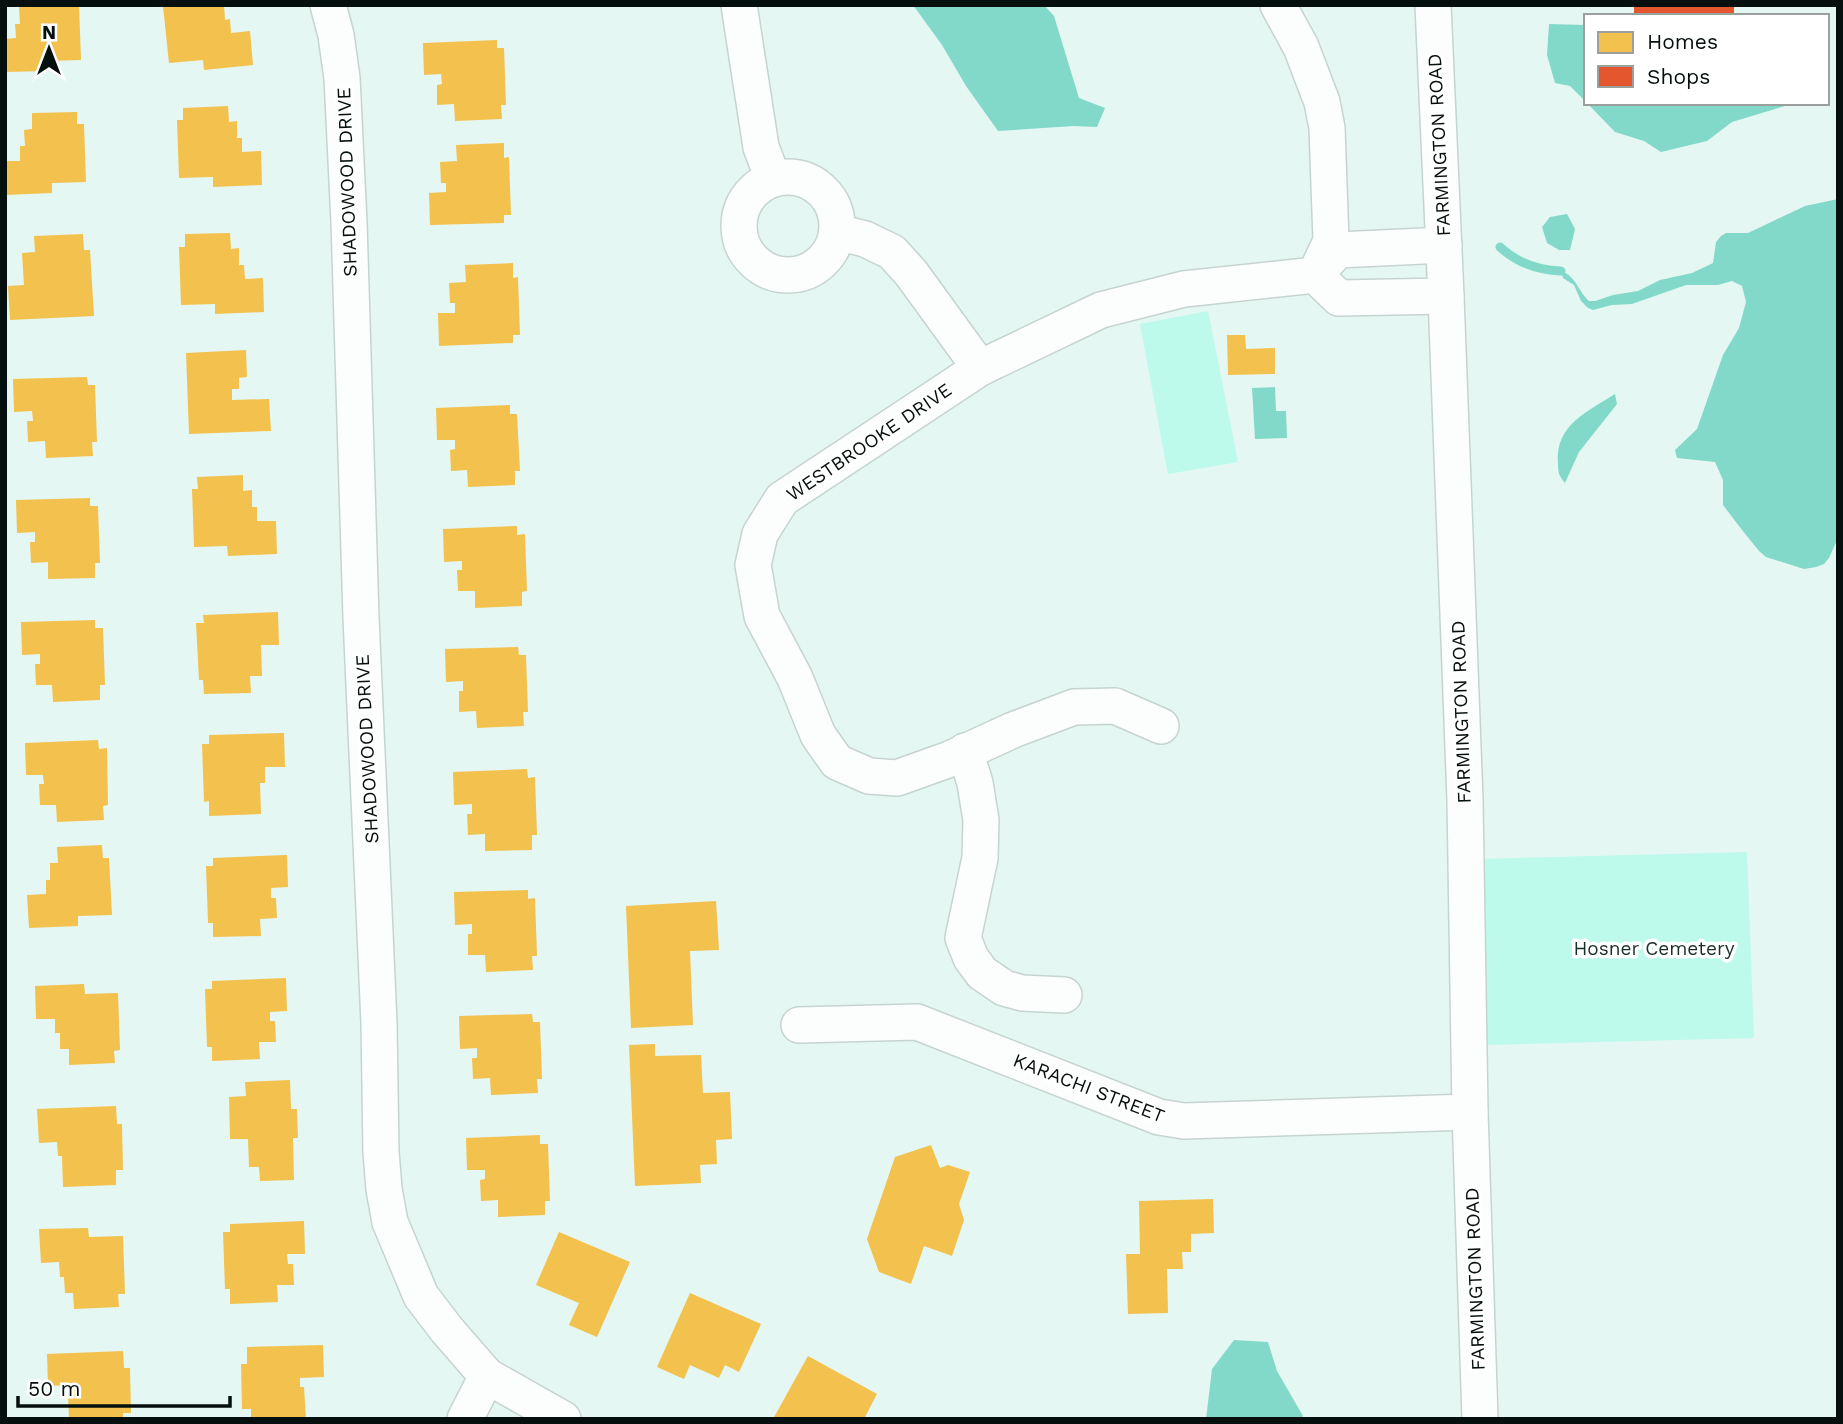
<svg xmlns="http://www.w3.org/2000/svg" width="1843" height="1424" viewBox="0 0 1843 1424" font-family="'Work Sans',sans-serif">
  <rect width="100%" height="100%" fill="#e5f7f2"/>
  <!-- green -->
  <g fill="#bdfaec">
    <polygon points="1208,311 1238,462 1168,474 1140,324"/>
    <polygon points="1747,852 1754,1038 1486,1045 1480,859"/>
  </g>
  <!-- water -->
  <g fill="#83d9c9">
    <polygon points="913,5 1044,5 1054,16 1079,98 1105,108 1097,127 1074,126 998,131 966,86 942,45"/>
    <polygon points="1549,24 1586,25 1586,102 1570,86 1555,83 1547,55"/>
    <polygon points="1587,103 1786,103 1785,106 1732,122 1707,141 1661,152 1644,141 1615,132"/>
    <path d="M 1838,199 L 1838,538 L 1829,558 L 1824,564 L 1816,567 L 1804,569 L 1766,557 L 1759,551 L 1742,530 L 1723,505 L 1723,480 L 1715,462 L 1677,458 L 1675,450 L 1697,429 L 1723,355 L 1739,328 L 1746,302 L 1742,286 L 1732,281 L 1718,285 L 1686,285 L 1632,304 L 1612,305 L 1593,310 L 1588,308 L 1581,301 L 1574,285 L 1563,278 L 1561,271 C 1576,276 1578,291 1589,301 L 1595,301 L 1613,295 L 1638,291 L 1660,280 L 1692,273 L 1713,263 L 1716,242 L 1721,236 L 1726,233 L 1748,233 L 1805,206 Z"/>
    <polygon points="1567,214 1575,229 1570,250 1559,250 1547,243 1542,227 1550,217"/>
    <polygon points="1275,387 1276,411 1286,411 1287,438 1255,439 1252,388"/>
    <path d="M 1615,394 L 1617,404 L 1579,452 L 1565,483 C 1559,476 1558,473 1558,463 C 1555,425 1587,412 1615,394 Z"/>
    <polygon points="1234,1340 1268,1342 1277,1371 1303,1416 1302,1419 1206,1419 1212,1369"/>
  </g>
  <!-- homes -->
  <g fill="#f2c14e">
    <polygon points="27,5 79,5 81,60 47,61 48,71 5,72 5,39 16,38 15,24 20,24 19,7 27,7"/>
    <polygon points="224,5 225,20 230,19 231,33 250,31 253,65 204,70 203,60 169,63 163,6"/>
    <polygon points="497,40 497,48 504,48 506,105 501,105 502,119 455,121 454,104 437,105 437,85 442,84 441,74 424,75 423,43"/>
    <polygon points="228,106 229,122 237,121 237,138 242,138 242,152 261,151 262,185 213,187 213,177 179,178 177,120 183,120 183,108"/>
    <polygon points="77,112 77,124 84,124 86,182 52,183 52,193 5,195 5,161 20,161 20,146 25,146 24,130 32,129 32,113"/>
    <polygon points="504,143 504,158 509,157 511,215 504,215 504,223 430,225 429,193 446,192 446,183 441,183 440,162 457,161 456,145"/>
    <polygon points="230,233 231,249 239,248 239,265 244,265 245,279 263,278 264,312 215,314 215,304 181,305 179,247 185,247 185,234"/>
    <polygon points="83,234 84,250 90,250 94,316 10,320 8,286 24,285 22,253 35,252 34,236"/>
    <polygon points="513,263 513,278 518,277 520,335 513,335 513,343 439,346 438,313 455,313 455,303 450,303 449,283 466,282 465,265"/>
    <polygon points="1227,335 1245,335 1246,349 1275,348 1275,374 1228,375"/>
    <polygon points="246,350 247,377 239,378 239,389 232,389 232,400 269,399 271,431 189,434 186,353"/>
    <polygon points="87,377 88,385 95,385 97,442 92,442 93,456 46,458 45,441 28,442 27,421 33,421 32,411 14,412 13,379"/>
    <polygon points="510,405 510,414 517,414 520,471 515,471 515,485 468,487 467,470 451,471 450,450 455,449 455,440 437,440 436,408"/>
    <polygon points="243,475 243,491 252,490 252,507 257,507 257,521 276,521 277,554 228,556 227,546 194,547 192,489 198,489 197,477"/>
    <polygon points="90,498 90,506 98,506 100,563 95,563 95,578 48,579 48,562 31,563 30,542 35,542 35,532 17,533 16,500"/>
    <polygon points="517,526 517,535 525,534 527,591 522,592 522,606 475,608 475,591 458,591 457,570 462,570 462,561 444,562 443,529"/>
    <polygon points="278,612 279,645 261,645 262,676 250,676 251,693 204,694 203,680 199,680 196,623 204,623 203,615"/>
    <polygon points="95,620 95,628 103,628 105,685 100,685 100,700 53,702 52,685 36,685 35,664 40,664 40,654 22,655 21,622"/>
    <polygon points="518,647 519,655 526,655 528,712 523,712 524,726 477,728 476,711 459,712 459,691 463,691 463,681 446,682 445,649"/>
    <polygon points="284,733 285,767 265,767 265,783 260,783 261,814 209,816 209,801 204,802 202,744 209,744 209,735"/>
    <polygon points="98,740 99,749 107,748 108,805 103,806 104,820 57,822 56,805 40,805 39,784 44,784 43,775 26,775 25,743"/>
    <polygon points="527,769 528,778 535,777 537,835 532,835 532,850 485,851 485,834 468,835 467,814 472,814 472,804 454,805 453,772"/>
    <polygon points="102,845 103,858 109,858 112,915 78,916 78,926 29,928 27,895 46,894 46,880 50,880 50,863 58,863 57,847"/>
    <polygon points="287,855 288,887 271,888 271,898 276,898 277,918 260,919 261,936 213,937 213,923 208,923 206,866 213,866 213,858"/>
    <polygon points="528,890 528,899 535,898 537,956 532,956 533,970 486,972 485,955 468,955 468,934 472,934 472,924 455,925 454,892"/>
    <polygon points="716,901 719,950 690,951 693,1025 631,1028 626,906"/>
    <polygon points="286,978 287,1011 270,1012 270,1021 275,1021 276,1042 259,1042 260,1059 212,1061 212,1047 207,1047 205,989 212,989 212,981"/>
    <polygon points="84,984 85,994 118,993 120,1050 114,1051 115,1063 69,1065 69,1049 60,1049 60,1033 55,1033 55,1019 36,1019 35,986"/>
    <polygon points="532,1014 533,1022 540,1022 542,1079 537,1079 538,1093 491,1095 490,1078 473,1079 472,1058 477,1058 477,1048 460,1049 459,1016"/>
    <polygon points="655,1044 655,1056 701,1055 703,1093 730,1092 732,1139 716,1140 717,1164 700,1165 701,1183 635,1186 629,1045"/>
    <polygon points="290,1080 291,1109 297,1109 298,1138 293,1138 294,1180 260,1181 259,1167 249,1167 248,1139 230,1139 229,1097 246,1096 245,1082"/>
    <polygon points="116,1106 117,1124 122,1124 123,1170 116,1170 116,1185 63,1187 62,1156 58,1156 57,1142 39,1143 37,1109"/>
    <polygon points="540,1135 540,1144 548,1144 550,1201 545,1201 545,1215 498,1217 498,1200 481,1201 480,1180 485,1179 485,1170 467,1170 466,1138"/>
    <polygon points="931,1145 940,1168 948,1165 970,1172 959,1204 964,1220 952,1256 924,1246 911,1284 879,1272 867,1239 895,1157"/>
    <polygon points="1213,1199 1214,1233 1191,1234 1191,1252 1182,1252 1183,1269 1167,1269 1168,1313 1128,1314 1126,1254 1140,1254 1139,1201"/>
    <polygon points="304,1221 305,1254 287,1254 288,1264 293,1264 294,1285 277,1285 278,1302 230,1304 230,1289 225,1289 223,1232 230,1232 230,1224"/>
    <polygon points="88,1228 89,1237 123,1236 125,1294 118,1294 119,1307 74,1309 73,1293 65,1293 64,1277 60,1277 59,1262 41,1263 39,1229"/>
    <polygon points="559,1232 630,1262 597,1337 569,1325 579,1303 536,1285"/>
    <polygon points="690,1293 761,1324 739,1372 725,1365 719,1378 690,1365 684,1379 657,1367"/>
    <polygon points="323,1345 324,1377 300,1378 300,1387 304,1387 306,1419 251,1419 251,1409 242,1409 241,1364 247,1364 247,1347"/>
    <polygon points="123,1351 124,1368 130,1368 131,1413 123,1413 123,1419 69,1419 68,1395 72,1395 72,1385 48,1386 47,1354"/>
    <polygon points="808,1356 877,1394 864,1419 773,1419"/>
  </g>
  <!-- shops -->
  <rect fill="#e4572e" x="1634" y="5" width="100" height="11"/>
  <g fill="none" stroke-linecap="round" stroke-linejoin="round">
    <!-- stream -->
    <path stroke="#83d9c9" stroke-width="9" d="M 1500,247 C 1517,263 1538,270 1561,271"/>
    <defs>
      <g id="minor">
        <polyline points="328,5 336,35 342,78 349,222 361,617 379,1023 381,1152 384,1189 390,1222 421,1296 447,1330 487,1376 563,1419"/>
        <polyline points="739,5 761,147 773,179"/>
        <polyline points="1433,5 1446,296 1465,800 1470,1112 1480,1419"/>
        <circle cx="788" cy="226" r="49"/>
        <polyline points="837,232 865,239 892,252 911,273 980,368"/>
        <polyline points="1444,245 1338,250 1315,275 1339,298 1446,296"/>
        <polyline points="1161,726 1115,706 1074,707 1013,730 950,759 897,778 869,776 837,762 818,735 795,678 762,616 753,565 760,534 782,499 980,368 1101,310 1184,289 1315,275 1331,241 1327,128 1322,102 1301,47 1278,5"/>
        <polyline points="965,751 975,783 981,820 980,858 963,938 971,958 982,973 1004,988 1022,993 1064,995"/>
        <polyline points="799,1025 917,1022 1159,1117 1184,1121 1470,1112"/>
        <polyline points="465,1419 487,1376"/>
      </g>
    </defs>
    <!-- minor casing -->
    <use href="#minor" stroke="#c6d4d0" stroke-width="38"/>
    <!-- minor -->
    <use href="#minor" stroke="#fbfefd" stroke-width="35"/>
  </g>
  <g text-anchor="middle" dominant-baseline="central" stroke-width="7" stroke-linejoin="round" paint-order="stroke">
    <!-- street labels -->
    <g font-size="19" fill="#050f0d" stroke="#fff">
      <text transform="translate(1439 145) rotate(-93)">FARMINGTON ROAD</text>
      <text transform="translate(347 182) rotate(-92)">SHADOWOOD DRIVE</text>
      <text transform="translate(869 442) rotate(-34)">WESTBROOKE DRIVE</text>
      <text transform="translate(1461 712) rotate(-92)">FARMINGTON ROAD</text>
      <text transform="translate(367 749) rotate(-93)">SHADOWOOD DRIVE</text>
      <text transform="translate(1089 1088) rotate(21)">KARACHI STREET</text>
      <text transform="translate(1475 1279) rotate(-92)">FARMINGTON ROAD</text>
    </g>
    <!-- park labels -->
    <g font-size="19" fill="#192e29" stroke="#fff">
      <text x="1654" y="948">Hosner Cemetery</text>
    </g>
  </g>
  <!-- border -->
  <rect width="1843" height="1424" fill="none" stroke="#050f0d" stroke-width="14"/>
  <!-- legend -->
  <rect x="1584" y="14" width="245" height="91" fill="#ffffff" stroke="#9b9f9e" stroke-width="2"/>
  <rect x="1598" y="32" width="35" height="21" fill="#f2c14e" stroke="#9b9f9e" stroke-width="2"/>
  <text x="1647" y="49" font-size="21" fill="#050f0d">Homes</text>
  <rect x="1598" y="66" width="35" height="21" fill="#e4572e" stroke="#9b9f9e" stroke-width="2"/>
  <text x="1647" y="84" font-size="21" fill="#050f0d">Shops</text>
  <!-- north arrow -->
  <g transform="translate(49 49)" stroke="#ffffff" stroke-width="5" paint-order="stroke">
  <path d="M0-5L12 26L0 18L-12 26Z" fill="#050f0d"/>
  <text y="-10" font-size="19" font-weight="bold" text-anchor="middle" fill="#050f0d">N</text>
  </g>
  <!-- scale -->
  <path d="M18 1396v10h212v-10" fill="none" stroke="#050f0d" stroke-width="3.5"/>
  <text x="28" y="1396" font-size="21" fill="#050f0d" stroke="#ffffff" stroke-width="5" paint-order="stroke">50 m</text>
</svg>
